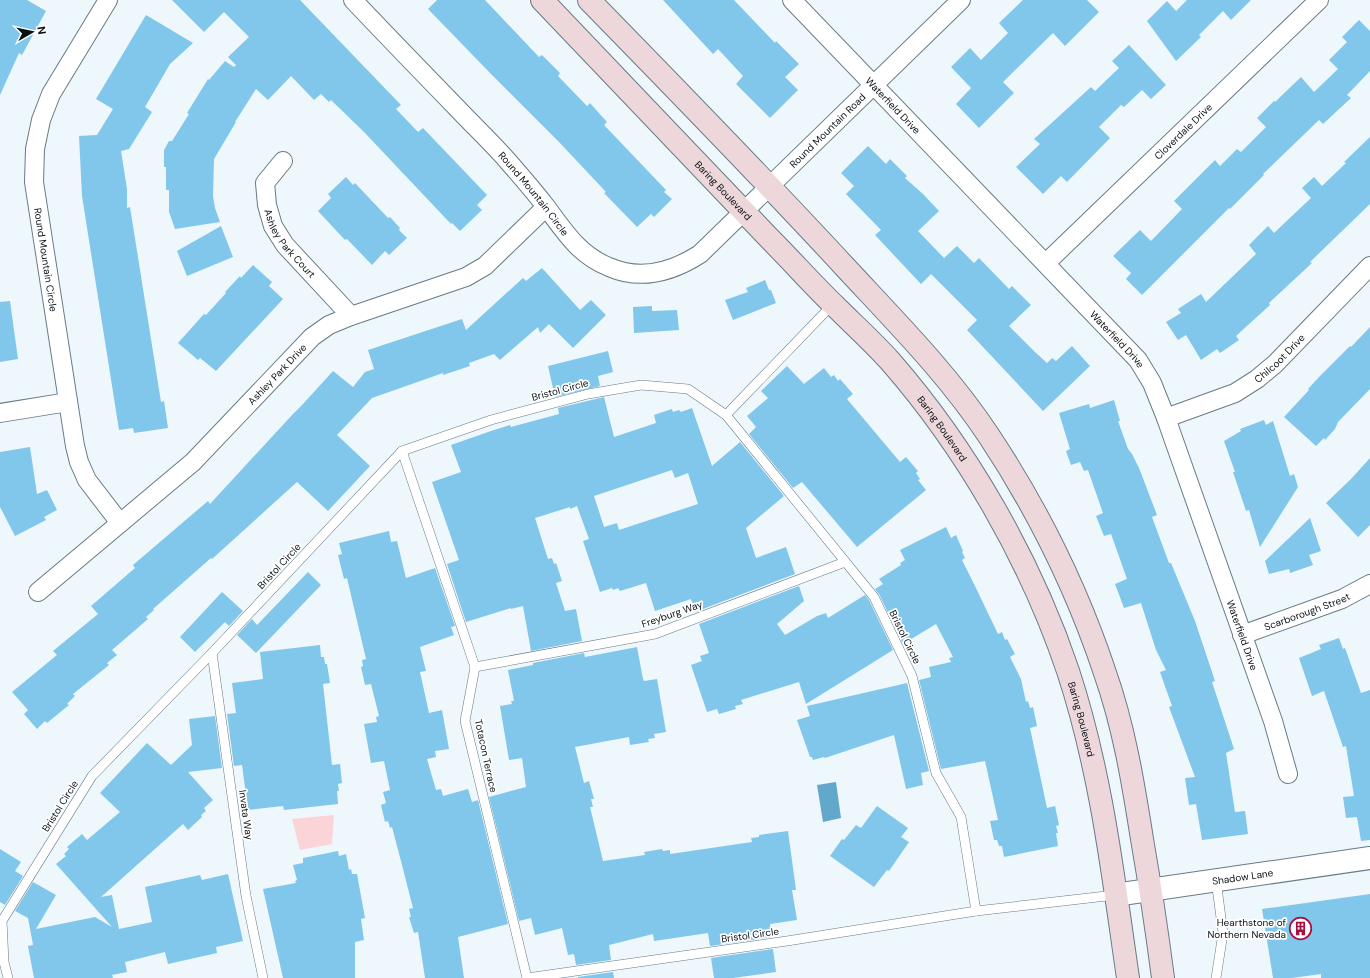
<svg xmlns="http://www.w3.org/2000/svg" width="1370" height="978" viewBox="0 0 1370 978" font-family="'DM Sans',sans-serif">
  <rect width="100%" height="100%" fill="#eef7fc"/>
  <!-- green -->
  <polygon fill="#fbd4d7" points="334,815 332,844 300,850 292,819"/>
  <!-- water -->
  <polygon fill="#62a8cb" points="836,782 841,818 823,822 817,785"/>
  <!-- building -->
  <g fill="#81c7eb" fill-rule="evenodd">
    <polygon points="0,0 27,0 46,11 22,55 19,53 0,95"/>
    <polygon points="172,0 300,0 401,105 396,109 418,132 423,128 487,195 477,205 482,210 460,231 452,223 451,224 364,132 331,100 329,102 321,94 314,100 291,76 268,100 256,89 235,122 236,122 214,159 213,196 215,208 220,222 175,229 169,212 169,190 166,190 166,167 164,167 164,150 169,141 172,141 189,114 187,113 208,79 209,80 225,61 234,67 236,65 228,57 249,37 224,12 204,32"/>
    <polygon points="437,0 485,0 539,57 542,55 560,73 558,76 587,106 590,103 607,122 604,125 666,190 664,192 672,199 654,217 651,214 637,227 604,193 606,192 559,142 493,76 428,9"/>
    <polygon points="663,0 734,0 775,43 776,41 799,64 785,77 798,90 770,118 736,84 743,76 718,49 713,54"/>
    <polygon points="1023,0 1087,0 1099,12 1065,46 1053,33 1003,82 1014,93 979,128 956,104 971,88 951,67 970,48 981,60 1008,33 999,23"/>
    <polygon points="1187,0 1251,0 1231,20 1223,11 1199,35 1201,37 1176,61 1147,21 1167,1 1176,11"/>
    <polygon points="146,15 193,43 170,64 145,107 152,112 129,149 121,151 127,189 127,208 130,207 161,402 164,401 168,428 134,433 133,428 119,430 82,196 79,136 97,135 113,109 96,99"/>
    <polygon points="1359,20 1370,31 1370,71 1347,95 1351,98 1323,124 1319,120 1263,174 1264,175 1230,209 1229,208 1142,295 1126,279 1131,273 1113,256 1140,230 1151,241 1182,209 1174,201 1215,160 1220,166 1237,149 1241,152 1266,127 1257,118 1274,101 1275,102 1301,77 1314,92 1338,69 1329,60 1347,42 1342,37"/>
    <polygon points="1129,45 1166,85 1151,99 1142,90 1124,107 1121,105 1099,127 1110,138 1067,182 1061,176 1043,194 1016,167 1040,144 1034,139 1091,87 1095,91 1119,68 1112,61"/>
    <polygon points="1370,137 1370,204 1310,262 1312,263 1269,303 1270,305 1236,336 1239,340 1220,353 1217,349 1201,360 1186,335 1178,340 1166,322 1181,313 1178,309 1201,294 1206,302 1256,254 1249,245 1268,226 1274,233 1311,198 1302,188 1314,177 1322,186 1323,185 1346,163 1344,162"/>
    <polygon points="868,146 886,164 890,159 907,176 905,178 923,194 939,211 918,231 944,258 957,246 974,263 979,258 1009,289 1012,286 1031,305 1009,326 1035,352 1047,363 1052,358 1056,361 1072,346 1090,366 1043,411 967,330 977,320 931,274 921,284 875,235 881,230 846,194 854,186 841,173"/>
    <polygon points="346,177 353,185 355,183 388,218 390,217 400,228 399,230 407,238 389,255 385,251 372,265 347,239 345,240 318,211 331,198 328,194"/>
    <polygon points="221,226 233,257 187,276 177,251"/>
    <polygon points="253,265 272,282 269,286 283,299 216,371 200,358 198,360 178,343 204,314 206,315 226,293 225,292 240,276 241,278"/>
    <polygon points="542,268 580,310 591,300 606,315 573,348 549,324 540,333 538,327 500,360 494,354 469,363 470,366 443,375 443,373 372,398 337,435 370,466 328,511 297,482 212,559 211,558 153,609 154,610 146,617 148,619 112,650 117,655 107,663 109,665 73,694 75,696 67,704 69,705 47,723 45,721 37,729 24,714 28,710 12,692 57,655 53,651 98,614 91,606 135,568 133,565 208,501 210,504 293,414 303,404 333,371 353,387 365,372 374,369 368,350 462,319 466,330 523,278 526,281"/>
    <polygon points="765,280 769,290 771,290 776,303 733,320 725,300 748,292 746,288"/>
    <polygon points="10,301 18,359 0,362 0,302"/>
    <polygon points="652,306 652,311 677,310 679,330 634,333 633,307"/>
    <polygon points="1370,327 1370,389 1338,422 1335,429 1325,440 1324,438 1316,446 1284,417 1309,390 1308,389 1320,376 1350,346 1351,347"/>
    <polygon points="608,351 613,372 598,376 600,386 555,397 548,366"/>
    <polygon points="787,366 804,384 824,368 831,377 834,375 838,381 840,379 853,394 847,399 900,462 906,457 918,471 916,473 920,479 918,480 926,490 857,547 802,482 793,488 749,434 756,427 747,416 768,398 761,391"/>
    <path d="M 604,397 L 614,437 L 656,423 L 654,415 L 672,409 L 673,412 L 679,410 L 681,412 L 692,408 L 712,466 L 740,442 L 784,496 L 746,528 L 756,558 L 786,547 L 795,574 L 695,612 L 691,599 L 655,611 L 646,583 L 620,591 L 618,588 L 613,590 L 612,588 L 600,592 L 583,541 L 589,539 L 577,506 L 570,509 L 570,507 L 535,518 L 548,559 L 552,558 L 554,564 L 556,563 L 562,581 L 556,583 L 565,611 L 576,609 L 582,641 L 531,651 L 523,606 L 511,609 L 511,608 L 466,622 L 447,564 L 459,560 L 432,482 L 461,472 L 451,445 L 491,431 L 510,425 L 511,427 L 559,414 L 558,408 ZM 672,470 L 675,478 L 688,473 L 698,504 L 619,530 L 617,523 L 604,527 L 594,496 Z"/>
    <polygon points="1114,400 1120,421 1118,421 1128,449 1132,454 1139,468 1157,515 1152,517 1169,563 1171,563 1195,621 1215,681 1212,682 1234,749 1226,753 1235,812 1245,811 1248,834 1202,840 1196,804 1189,805 1185,778 1195,777 1169,707 1172,706 1160,672 1166,670 1156,650 1141,603 1124,608 1115,584 1127,579 1111,534 1104,536 1096,516 1103,513 1088,470 1084,471 1080,462 1071,465 1066,451 1070,449 1059,413 1089,404 1090,408"/>
    <polygon points="1264,420 1266,425 1273,421 1290,476 1294,474 1298,487 1260,547 1249,510 1246,511 1233,472 1235,472 1224,441 1241,431 1240,429"/>
    <polygon points="30,447 37,494 47,490 57,510 44,517 46,520 15,536 0,507 0,452"/>
    <polygon points="1370,458 1370,525 1358,537 1326,503 1351,479"/>
    <polygon points="1310,518 1321,551 1309,555 1313,565 1290,573 1289,569 1269,574 1265,561"/>
    <polygon points="946,527 951,538 956,535 963,551 962,552 965,558 962,560 975,586 998,634 1002,632 1005,640 1007,639 1015,654 1010,657 1021,679 1026,702 1028,701 1030,708 1033,707 1037,726 1030,728 1047,808 1055,806 1059,825 1056,826 1058,833 1056,833 1058,846 1004,857 1002,846 999,846 997,840 994,840 990,821 998,820 985,761 941,769 919,680 931,677 929,667 951,662 949,658 953,657 936,624 903,644 879,594 875,589 883,584 879,579 901,565 900,563 905,560 900,550"/>
    <polygon points="389,531 391,542 397,541 406,578 435,568 455,626 451,627 454,635 420,647 426,671 420,672 429,713 442,710 449,749 435,751 436,757 427,759 436,790 441,789 443,796 468,789 472,802 478,800 508,924 458,937 464,978 425,978 418,932 414,933 409,917 411,917 409,909 413,908 402,865 392,827 390,828 388,821 385,822 381,805 386,803 383,792 390,790 384,761 371,763 364,724 377,722 376,717 379,716 371,684 365,685 361,667 363,666 362,660 366,659 347,578 344,579 338,555 342,554 339,543"/>
    <polygon points="308,572 321,585 256,653 237,635 252,619 257,625"/>
    <polygon points="799,586 804,601 777,624 785,635 817,616 826,613 828,618 865,595 869,600 893,650 806,704 799,682 741,700 743,704 735,706 736,709 719,714 717,709 707,712 691,665 702,661 700,656 709,653 699,624"/>
    <polygon points="222,592 243,611 229,626 225,622 195,652 180,637"/>
    <polygon points="1339,638 1343,649 1345,648 1361,693 1370,690 1370,840 1361,841 1357,817 1346,818 1343,797 1354,796 1346,746 1343,747 1324,691 1312,696 1299,658 1321,649 1319,645"/>
    <polygon points="320,645 321,657 324,657 325,664 327,664 330,683 323,684 332,765 340,764 342,783 338,784 339,791 337,791 338,804 284,810 283,806 248,810 242,765 234,766 227,714 236,713 232,683 263,679 260,652"/>
    <polygon points="637,647 643,679 644,681 657,679 666,732 654,734 655,738 648,739 649,742 630,745 629,737 575,747 584,783 589,781 594,799 591,799 593,807 590,807 603,861 645,855 644,852 662,849 663,851 670,850 670,854 752,842 751,838 759,837 759,835 788,831 796,890 792,890 797,920 770,924 772,937 710,946 708,933 654,941 653,934 609,945 611,960 576,965 574,954 568,955 562,928 535,935 531,918 519,921 489,797 526,787 522,758 509,760 500,706 512,704 511,701 514,701 508,670 533,665 533,663 584,653 585,657"/>
    <polygon points="907,683 929,771 921,773 923,785 906,789 894,735 825,758 824,757 813,760 812,757 810,757 797,720 810,716 807,706"/>
    <polygon points="215,716 222,768 188,772 213,800 204,808 206,811 201,815 202,817 188,830 183,824 101,897 112,895 119,929 152,922 145,887 200,875 202,880 228,874 243,941 216,947 217,953 168,964 165,952 125,962 127,972 112,975 113,978 34,978 28,946 33,945 28,918 15,911 33,882 56,895 36,929 95,917 112,927 56,864 66,856 64,854 69,849 67,847 82,834 87,840 120,812 100,793 147,743 171,765 192,745 189,719"/>
    <polygon points="877,806 908,828 901,837 909,842 889,871 887,870 874,887 830,856 842,839 844,840 856,825 861,828"/>
    <polygon points="0,849 21,862 15,871 23,876 5,905 0,902"/>
    <polygon points="338,851 339,856 346,854 349,870 351,869 352,874 357,874 365,918 361,919 364,940 355,942 355,978 283,978 263,889 296,883 295,881 297,880 293,865 303,863 303,858"/>
    <polygon points="1370,894 1370,978 1321,978 1321,974 1292,978 1273,978 1262,909"/>
    <polygon points="773,949 776,972 733,978 714,978 711,958"/>
    <polygon points="613,972 614,978 578,978 578,977"/>
  </g>
  <g fill="none" stroke-linecap="round" stroke-linejoin="round">
    <defs>
      <g id="service">
        <polyline points="726,415 874,597 912,676 936,773 961,817 976,911"/>
        <polyline points="402,451 475,667 465,721 527,978"/>
        <polyline points="212,653 246,896 263,978"/>
        <polyline points="475,667 655,634 845,562"/>
        <polyline points="1216,880 1223,933 1216,978"/>
        <polyline points="8,978 4,962 2,921 92,776 212,653 402,451 491,420 588,394 641,385 688,389 726,415 833,304"/>
        <polyline points="527,978 787,941 976,911 1115,895"/>
      </g>
      <g id="minor">
        <path id="s1" d="M 108,0 L 51,94 L 41,120 L 35,149 L 34,182 L 75,446 L 79,462 L 87,480 L 120,523"/>
        <path id="s2" d="M 353,0 C 387,36 421,71 456,107 C 472,124 490,141 506,159 C 520,175 534,191 547,208 C 565,232 579,255 609,267 C 641,281 672,272 700,254 L 961,0"/>
        <path id="s3" d="M 792,0 L 1138,360 L 1152,383 L 1166,418 L 1273,721 L 1288,774"/>
        <path id="s4" d="M 283,161 L 265,183 L 267,205 L 273,226 L 285,245 L 351,316"/>
        <path id="s5" d="M 1046,263 L 1319,0"/>
        <polyline points="0,413 68,402"/>
        <path id="s6" d="M 1166,418 L 1235,393 L 1257,379 L 1275,364 L 1370,266"/>
        <path id="s7" d="M 38,592 L 193,462 L 312,337 L 329,325 L 351,316 L 466,277 L 485,266 L 546,207"/>
        <path id="s8" d="M 1242,635 L 1342,599 L 1370,584"/>
      </g>
      <g id="tertiary">
        <path id="s9" d="M 1115,895 L 1370,858"/>
      </g>
      <g id="secondary">
        <path id="s10" d="M 542,0 C 618,80 694,159 770,239 C 792,261 813,285 836,307 C 854,325 873,342 890,361 C 967,449 1031,561 1068,671 C 1101,771 1113,875 1128,978"/>
        <path d="M 589,0 C 675,88 761,176 845,267 C 895,321 948,374 989,436 C 1038,510 1077,589 1105,673 C 1124,727 1133,782 1142,839 C 1150,885 1157,932 1163,978"/>
      </g>
    </defs>
    <!-- service casing -->
    <use href="#service" stroke="#677b87" stroke-width="10"/>
    <!-- minor casing -->
    <use href="#minor" stroke="#677b87" stroke-width="20"/>
    <!-- tertiary casing -->
    <use href="#tertiary" stroke="#677b87" stroke-width="24"/>
    <!-- secondary casing -->
    <use href="#secondary" stroke="#677b87" stroke-width="24"/>
    <!-- service -->
    <use href="#service" stroke="#fff" stroke-width="9"/>
    <!-- minor -->
    <use href="#minor" stroke="#fff" stroke-width="18"/>
    <!-- tertiary -->
    <use href="#tertiary" stroke="#fff" stroke-width="22"/>
    <!-- secondary -->
    <use href="#secondary" stroke="#eed7da" stroke-width="22"/>
  </g>
  <!-- icons -->
  <defs>
    <symbol id="building-ring" viewBox="-11 -11 22 22"><circle r="9.5" fill="#fff" stroke="#a70f3f" stroke-width="1.5"/><path d="M-4-6H4V6H1V3H-1V6H-4ZM-2.5-4.3h1.7v1.8h-1.7ZM.8-4.3h1.7v1.8H.8ZM-2.5-1h1.7V.8h-1.7ZM.8-1h1.7V.8H.8Z" fill="#a70f3f"/></symbol>
  </defs>
  <g fill-rule="evenodd">
    <use href="#building-ring" x="1288" y="916" width="25" height="25"/>
  </g>
  <g text-anchor="middle" dominant-baseline="central" stroke-width="3.5" stroke-linejoin="round" paint-order="stroke">
    <!-- street labels -->
    <g font-size="10" fill="#091115" stroke="#fff">
      <text stroke="none"><textPath href="#s3" startOffset="146">Waterfield Drive</textPath></text>
      <text stroke="none"><textPath href="#s2" startOffset="645">Round Mountain Road</textPath></text>
      <text stroke="none"><textPath href="#s5" startOffset="190">Cloverdale Drive</textPath></text>
      <text stroke="none"><textPath href="#s10" startOffset="263">Baring Boulevard</textPath></text>
      <text stroke="none"><textPath href="#s2" startOffset="265">Round Mountain Circle</textPath></text>
      <text stroke="none"><textPath href="#s4" startOffset="96">Ashley Park Court</textPath></text>
      <text stroke="none"><textPath href="#s1" startOffset="279">Round Mountain Circle</textPath></text>
      <text stroke="none"><textPath href="#s3" startOffset="470">Waterfield Drive</textPath></text>
      <text stroke="none"><textPath href="#s6" startOffset="130">Chilcoot Drive</textPath></text>
      <text stroke="none"><textPath href="#s7" startOffset="324">Ashley Park Drive</textPath></text>
      <text transform="translate(560 390) rotate(-15)">Bristol Circle</text>
      <text stroke="none"><textPath href="#s10" startOffset="587">Baring Boulevard</textPath></text>
      <text transform="translate(279 566) rotate(-47)">Bristol Circle</text>
      <text stroke="none"><textPath href="#s8" startOffset="69">Scarborough Street</textPath></text>
      <text transform="translate(672 614) rotate(-19)">Freyburg Way</text>
      <text stroke="none"><textPath href="#s3" startOffset="794">Waterfield Drive</textPath></text>
      <text transform="translate(905 637) rotate(64)">Bristol Circle</text>
      <text stroke="none"><textPath href="#s10" startOffset="911">Baring Boulevard</textPath></text>
      <text transform="translate(486 756) rotate(78)">Totacon Terrace</text>
      <text transform="translate(60 806) rotate(-58)">Bristol Circle</text>
      <text transform="translate(246 815) rotate(82)">Invata Way</text>
      <text stroke="none"><textPath href="#s9" startOffset="129">Shadow Lane</textPath></text>
      <text transform="translate(750 935) rotate(-8)">Bristol Circle</text>
    </g>
    <!-- poi labels -->
    <g font-size="10" fill="#091115" stroke="#fff" text-anchor="end">
      <text x="1286" y="922">Hearthstone of<tspan x="1286" dy="12">Northern Nevada</tspan></text>
    </g>
  </g>
  <!-- north arrow -->
  <g transform="translate(32 32) rotate(81)" stroke="#ffffff" stroke-width="3" paint-order="stroke">
  <path d="M0-3L7 15L0 10L-7 15Z" fill="#091115"/>
  <text y="-6" font-size="11" font-weight="bold" text-anchor="middle" fill="#091115">N</text>
  </g>
</svg>
